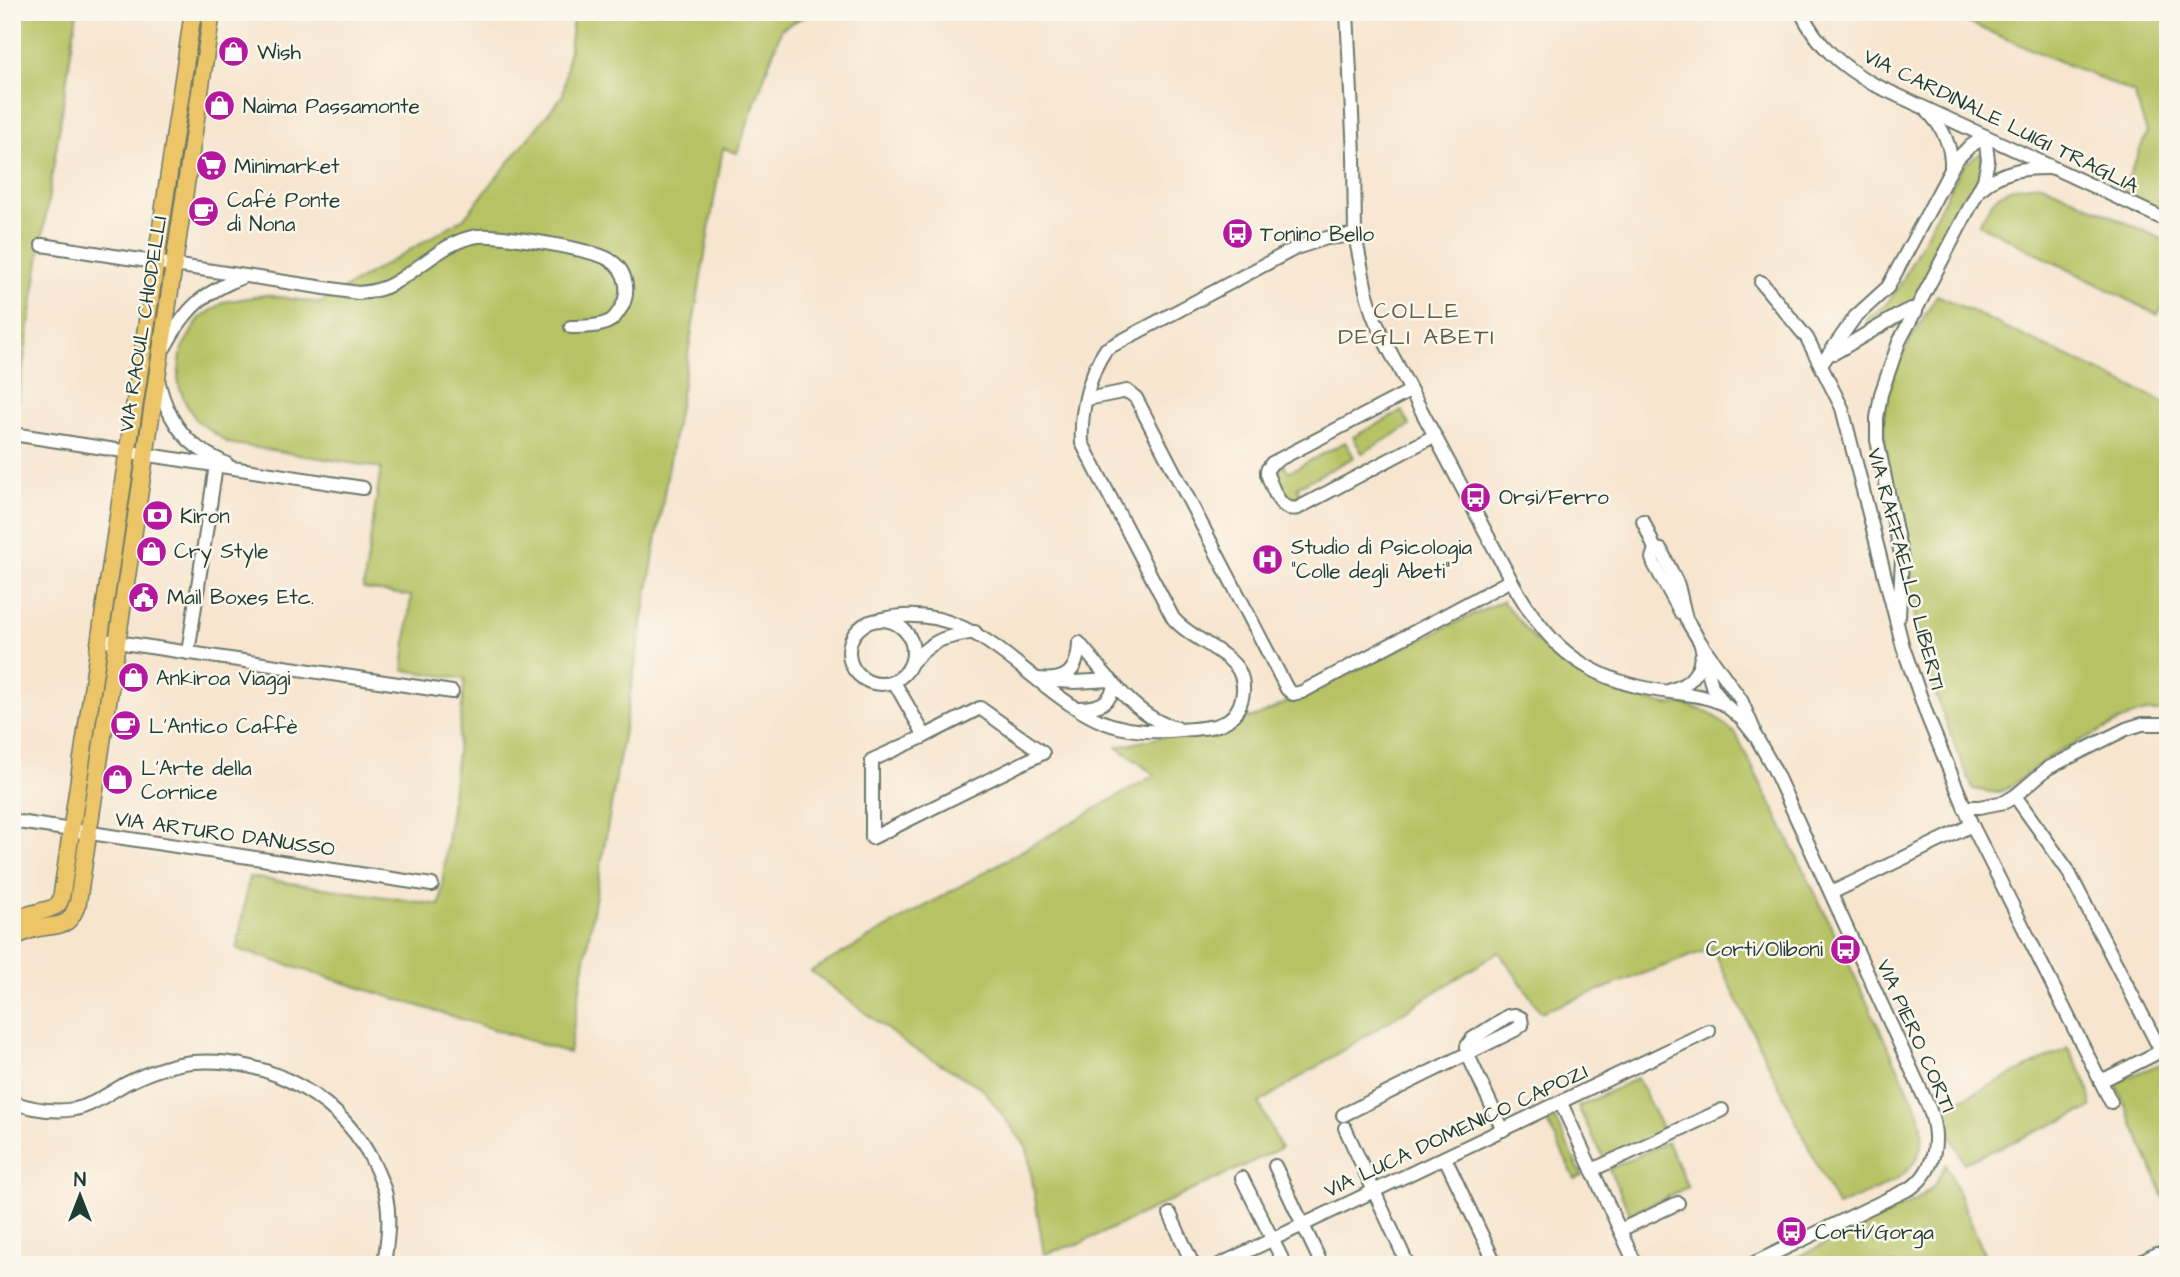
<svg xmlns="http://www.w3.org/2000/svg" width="2180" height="1277" viewBox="0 0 2180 1277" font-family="'Architects Daughter',sans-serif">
  <rect width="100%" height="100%" fill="#fbf7ec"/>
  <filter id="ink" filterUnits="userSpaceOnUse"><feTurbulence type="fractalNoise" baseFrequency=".0143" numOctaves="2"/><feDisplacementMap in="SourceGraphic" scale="14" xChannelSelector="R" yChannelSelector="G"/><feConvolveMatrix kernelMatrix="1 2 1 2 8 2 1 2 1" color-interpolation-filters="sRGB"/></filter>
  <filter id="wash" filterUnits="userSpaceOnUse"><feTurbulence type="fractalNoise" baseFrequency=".00686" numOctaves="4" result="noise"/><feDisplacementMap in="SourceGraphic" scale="28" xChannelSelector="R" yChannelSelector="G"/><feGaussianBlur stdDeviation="1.57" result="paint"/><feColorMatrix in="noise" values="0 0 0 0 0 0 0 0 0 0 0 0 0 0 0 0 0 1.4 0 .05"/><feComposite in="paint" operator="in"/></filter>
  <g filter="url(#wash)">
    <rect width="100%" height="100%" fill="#f7e5cf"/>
    <!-- green -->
    <g fill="#b6c264" stroke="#6a804c" stroke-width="2">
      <polygon points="12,12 77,12 12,437"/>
      <polygon points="574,12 813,12 782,28 737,153 723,148 569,1053 237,949 249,877 440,905 465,679 403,670 411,596 363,589 381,468 228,443 196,420 185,402 179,386 178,377 182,348 199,319 224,302 265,295 320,303 464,218 563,95"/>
      <polygon points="1943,12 2168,12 2168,213 2122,192 2147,133 2134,93"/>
      <polygon points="1981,153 1983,171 1915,300 1879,322 1870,324 1867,319 1887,303 1899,287 1956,177 1965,164"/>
      <path d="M 2042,184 L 2168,242 L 2168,297 L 2158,315 L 1979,224 C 1997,190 2003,187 2042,184 Z"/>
      <path d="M 1937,295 L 2168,404 L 2168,712 L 2147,712 L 2131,716 L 2053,754 L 2010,787 L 1998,793 L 1973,789 C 1947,729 1923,666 1912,601 C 1908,574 1907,548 1901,521 C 1895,488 1879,439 1885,406 C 1892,366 1917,330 1937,295 Z"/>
      <polygon points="1402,411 1410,426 1362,453 1353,437"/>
      <path d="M 1345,442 L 1354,457 L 1297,487 L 1301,496 L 1291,498 C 1284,491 1277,478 1278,468 L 1284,465 L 1289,472 Z"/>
      <path d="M 1502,601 L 1536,641 L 1561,663 L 1629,697 L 1669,705 L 1687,705 L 1710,713 L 1736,734 L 1820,903 L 1919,1112 C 1937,1175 1882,1186 1837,1206 L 1712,948 L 1541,1012 L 1499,952 L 1259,1103 L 1281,1148 L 1081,1243 L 1044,1254 L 1027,1148 L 982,1088 L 906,1044 L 811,971 L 1155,775 L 1117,747 L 1258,716 Z"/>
      <path d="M 2068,1048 C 2077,1066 2093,1087 2091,1108 L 1964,1163 L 1951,1135 L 1945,1107 Z"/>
      <polygon points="2168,1061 2168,1206 2115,1082"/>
      <polygon points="1637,1078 1664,1132 1605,1161 1578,1107"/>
      <polygon points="1554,1117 1582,1176 1575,1179 1547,1121"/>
      <polygon points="1667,1142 1688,1187 1630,1214 1609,1169"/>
      <polygon points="1946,1164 1989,1265 1781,1265 1915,1201 1934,1186"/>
    </g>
  </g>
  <g filter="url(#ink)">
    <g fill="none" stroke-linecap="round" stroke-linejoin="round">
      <defs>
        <g id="minor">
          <path d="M 1347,12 L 1354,155 L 1355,235 L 1366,291 L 1373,315 L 1383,338 L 1511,580 C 1544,641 1580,676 1650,689 C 1677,694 1699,693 1724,704"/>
          <path d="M 1801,12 C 1817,45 1841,66 1873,84 L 2168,221"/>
          <path d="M 1928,112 C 1943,127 1952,147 1951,168"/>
          <path d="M 1982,188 C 2001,170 2025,168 2050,168"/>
          <path d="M 42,245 L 358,293 C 371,292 383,290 394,283 C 421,268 446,240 478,236 C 499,234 593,249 610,260 C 628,271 631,295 619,311 C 616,316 613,320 608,322 C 597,328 584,326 571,327"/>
          <polyline points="1761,282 1807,338 1842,408 1903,647 1928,718 1972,825 2111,1102"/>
          <path d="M 165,347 C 187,306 203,293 245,276"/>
          <polyline points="1834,353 1904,312 1911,309 1916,312"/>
          <polyline points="1821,365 1855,317 1888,287 1956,160 1968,148 1985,136 1988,160 1984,180 1899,342 1881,394 1877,418 1877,440 1902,559 1899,616"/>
          <path d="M 158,379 C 163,404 176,432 197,447 C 206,454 217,459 227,464"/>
          <path d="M 1410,391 L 1272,463 L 1267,470 L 1267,474 C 1273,488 1279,513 1298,508 L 1434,436"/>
          <polyline points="1087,399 1127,391 1136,398 1287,689 1293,694 1302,692 1511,580"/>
          <polyline points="19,435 363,488"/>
          <polyline points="1643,521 1655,549 1661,550 1678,585 1686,619 1700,642 1741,700 1754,730"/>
          <polyline points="1655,549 1652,558 1654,564 1681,613"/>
          <circle cx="881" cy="652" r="32"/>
          <path d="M 878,620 C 975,595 1021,684 1098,720 C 1125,732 1153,733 1182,730 C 1197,728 1215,729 1228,720 C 1243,709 1247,687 1239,671 C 1228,651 1189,638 1173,618 L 1082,443 C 1080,412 1089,374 1106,349 L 1296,248 L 1327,238 L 1355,235"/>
          <polyline points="110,641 452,692"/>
          <path d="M 1700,642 L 1712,686 L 1724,704 L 1741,718 L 1756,737 L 1773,767 L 1929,1108 C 1940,1137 1937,1169 1911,1188 L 1750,1265"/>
          <path d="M 1079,643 C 1104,672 1137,720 1177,728"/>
          <polyline points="188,653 216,465"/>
          <path d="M 912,662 C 934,639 944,637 975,632"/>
          <path d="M 1038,679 C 1066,682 1078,672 1079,643"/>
          <polyline points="1056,681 1075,682 1111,680"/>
          <polyline points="894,682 925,736 980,708 1043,753 872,838 872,760 925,736"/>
          <path d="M 1671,690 C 1689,685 1699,674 1701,657"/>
          <path d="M 1078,708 C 1098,708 1110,704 1115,684"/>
          <polyline points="2015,796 2067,869 2161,1051"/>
          <polyline points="1964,807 1979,807 2005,802 2015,796 2048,768 2126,729 2142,724 2168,724"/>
          <polyline points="12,821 432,885"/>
          <polyline points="1831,893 1972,825"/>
          <polyline points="1467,1053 1503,1130"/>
          <polyline points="2101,1081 2167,1048"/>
          <path d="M 12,1102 C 32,1109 53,1113 75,1109 C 94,1105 110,1092 127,1083 C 147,1073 170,1064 193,1062 C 269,1056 347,1100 377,1171 C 380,1179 385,1188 386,1196 C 391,1219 387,1242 384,1265"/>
          <polyline points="1561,1103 1636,1265"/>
          <polyline points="1343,1115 1515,1030 1522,1025 1521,1018 1515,1015 1508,1016 1472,1039 1467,1046 1467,1053"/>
          <polyline points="1345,1128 1408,1265"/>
          <polyline points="1445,1158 1496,1265"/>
          <polyline points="1275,1166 1322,1265"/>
          <polyline points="1592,1170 1722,1110"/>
          <polyline points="1242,1178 1285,1265"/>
          <polyline points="1170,1214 1193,1265"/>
          <polyline points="1620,1230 1678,1203"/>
          <polyline points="1219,1265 1709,1031"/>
          <polyline points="2135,1265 2156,1254"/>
        </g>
        <g id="major">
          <path d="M 12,920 C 22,915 54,910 58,904 C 61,901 61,896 62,893 L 193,12"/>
          <path d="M 12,938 C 21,934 30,929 39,928 C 63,924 70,927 78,902 L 212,12"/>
        </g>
      </defs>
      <!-- minor casing -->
      <use href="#minor" stroke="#6b786a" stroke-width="16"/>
      <!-- major casing -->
      <use href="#major" stroke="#6b786a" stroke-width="19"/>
      <!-- minor -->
      <use href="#minor" stroke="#fff" stroke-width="12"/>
      <!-- major -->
      <use href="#major" stroke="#edc569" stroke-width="16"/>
    </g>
  </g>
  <!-- icons -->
  <defs>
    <symbol id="shop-disc" viewBox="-11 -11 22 22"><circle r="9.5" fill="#b5179e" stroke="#fbf7ec"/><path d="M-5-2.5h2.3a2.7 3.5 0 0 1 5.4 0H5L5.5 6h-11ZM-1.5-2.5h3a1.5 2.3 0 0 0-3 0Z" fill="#fff"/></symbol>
    <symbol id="supermarket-disc" viewBox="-11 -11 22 22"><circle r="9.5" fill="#b5179e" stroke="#fbf7ec"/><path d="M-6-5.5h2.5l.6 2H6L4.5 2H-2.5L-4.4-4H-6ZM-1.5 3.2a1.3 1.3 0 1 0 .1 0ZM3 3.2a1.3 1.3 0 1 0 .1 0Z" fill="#fff"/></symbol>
    <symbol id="cafe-disc" viewBox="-11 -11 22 22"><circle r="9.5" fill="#b5179e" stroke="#fbf7ec"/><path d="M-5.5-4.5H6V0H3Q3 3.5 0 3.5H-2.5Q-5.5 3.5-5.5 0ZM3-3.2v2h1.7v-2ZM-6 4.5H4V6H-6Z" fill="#fff"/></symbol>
    <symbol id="bus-disc" viewBox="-11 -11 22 22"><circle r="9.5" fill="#b5179e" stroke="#fbf7ec"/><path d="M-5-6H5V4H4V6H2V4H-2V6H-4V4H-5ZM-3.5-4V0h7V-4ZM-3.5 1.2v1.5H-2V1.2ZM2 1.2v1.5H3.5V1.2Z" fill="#fff"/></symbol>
    <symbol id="bank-disc" viewBox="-11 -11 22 22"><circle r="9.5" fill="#b5179e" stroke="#fbf7ec"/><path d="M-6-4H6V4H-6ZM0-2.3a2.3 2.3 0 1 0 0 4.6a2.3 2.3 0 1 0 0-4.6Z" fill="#fff"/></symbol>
    <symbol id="hospital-disc" viewBox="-11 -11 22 22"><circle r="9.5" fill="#b5179e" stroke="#fbf7ec"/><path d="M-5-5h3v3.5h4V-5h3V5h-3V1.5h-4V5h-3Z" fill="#fff"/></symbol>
    <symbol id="civic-disc" viewBox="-11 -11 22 22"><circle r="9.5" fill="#b5179e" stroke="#fbf7ec"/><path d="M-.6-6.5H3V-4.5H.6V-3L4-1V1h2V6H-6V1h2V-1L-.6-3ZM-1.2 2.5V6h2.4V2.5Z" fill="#fff"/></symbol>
  </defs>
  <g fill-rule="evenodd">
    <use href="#shop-disc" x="216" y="34" width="35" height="35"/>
    <use href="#shop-disc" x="202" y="88" width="35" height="35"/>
    <use href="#supermarket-disc" x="194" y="148" width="35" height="35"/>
    <use href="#cafe-disc" x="186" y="194" width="35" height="35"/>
    <use href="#bus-disc" x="1220" y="216" width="35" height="35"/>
    <use href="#bus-disc" x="1458" y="480" width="35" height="35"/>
    <use href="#bank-disc" x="140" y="498" width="35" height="35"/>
    <use href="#shop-disc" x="134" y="534" width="35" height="35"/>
    <use href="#hospital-disc" x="1250" y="542" width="35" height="35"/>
    <use href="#civic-disc" x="126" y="580" width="35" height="35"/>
    <use href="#shop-disc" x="116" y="660" width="35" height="35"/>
    <use href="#cafe-disc" x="108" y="708" width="35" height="35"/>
    <use href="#shop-disc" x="100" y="762" width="35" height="35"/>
    <use href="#bus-disc" x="1828" y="932" width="35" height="35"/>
    <use href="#bus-disc" x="1774" y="1214" width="35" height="35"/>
  </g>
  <g text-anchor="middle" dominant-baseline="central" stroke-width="5" stroke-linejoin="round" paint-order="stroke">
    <!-- poi labels -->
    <g font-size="21" fill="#1f3d34" stroke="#fbf7ec" text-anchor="start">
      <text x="257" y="52">Wish</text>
      <text x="243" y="106">Naima Passamonte</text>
      <text x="234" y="166">Minimarket</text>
      <text x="227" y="200">Café Ponte<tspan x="227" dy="24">di Nona</tspan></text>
      <text x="1260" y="234">Tonino Bello</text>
      <text x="1499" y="497">Orsi/Ferro</text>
      <text x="180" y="516">Kìron</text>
      <text x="1291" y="547">Studio di Psicologia<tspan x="1291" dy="24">"Colle degli Abeti"</tspan></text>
      <text x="174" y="551">Cry Style</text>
      <text x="167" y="597">Mail Boxes Etc.</text>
      <text x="156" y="678">Ankiroa Viaggi</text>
      <text x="149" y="726">L’Antico Caffè</text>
      <text x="141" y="768">L’Arte della<tspan x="141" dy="24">Cornice</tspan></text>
      <text x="1823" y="949" text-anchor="end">Corti/Oliboni</text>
      <text x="1815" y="1232">Corti/Gorga</text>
    </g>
    <!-- street labels -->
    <g font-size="21" fill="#1f3d34" stroke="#fbf7ec">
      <text transform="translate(2001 121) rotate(26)">VIA CARDINALE LUIGI TRAGLIA</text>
      <text transform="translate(143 324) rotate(-81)">VIA RAOUL CHIODELLI</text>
      <text transform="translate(1906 569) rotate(75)">VIA RAFFAELLO LIBERTI</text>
      <text transform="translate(225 834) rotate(8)">VIA ARTURO DANUSSO</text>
      <text transform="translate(1916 1036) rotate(66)">VIA PIERO CORTI</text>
      <text transform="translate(1456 1131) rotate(-25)">VIA LUCA DOMENICO CAPOZI</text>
    </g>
    <!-- neighbourhood labels -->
    <g font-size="23" letter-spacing="2" fill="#615f49" stroke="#fbf7ec">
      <text x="1417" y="311">COLLE<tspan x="1417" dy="26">DEGLI ABETI</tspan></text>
    </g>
  </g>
  <!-- margin -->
  <rect width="2180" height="1277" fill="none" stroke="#fbf7ec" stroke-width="42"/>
  <!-- north arrow -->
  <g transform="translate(80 1196)" stroke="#fbf7ec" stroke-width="5" paint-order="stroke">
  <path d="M0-5L12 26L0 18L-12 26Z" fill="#1f3d34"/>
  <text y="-10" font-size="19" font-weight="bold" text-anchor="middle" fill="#1f3d34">N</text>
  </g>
</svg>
